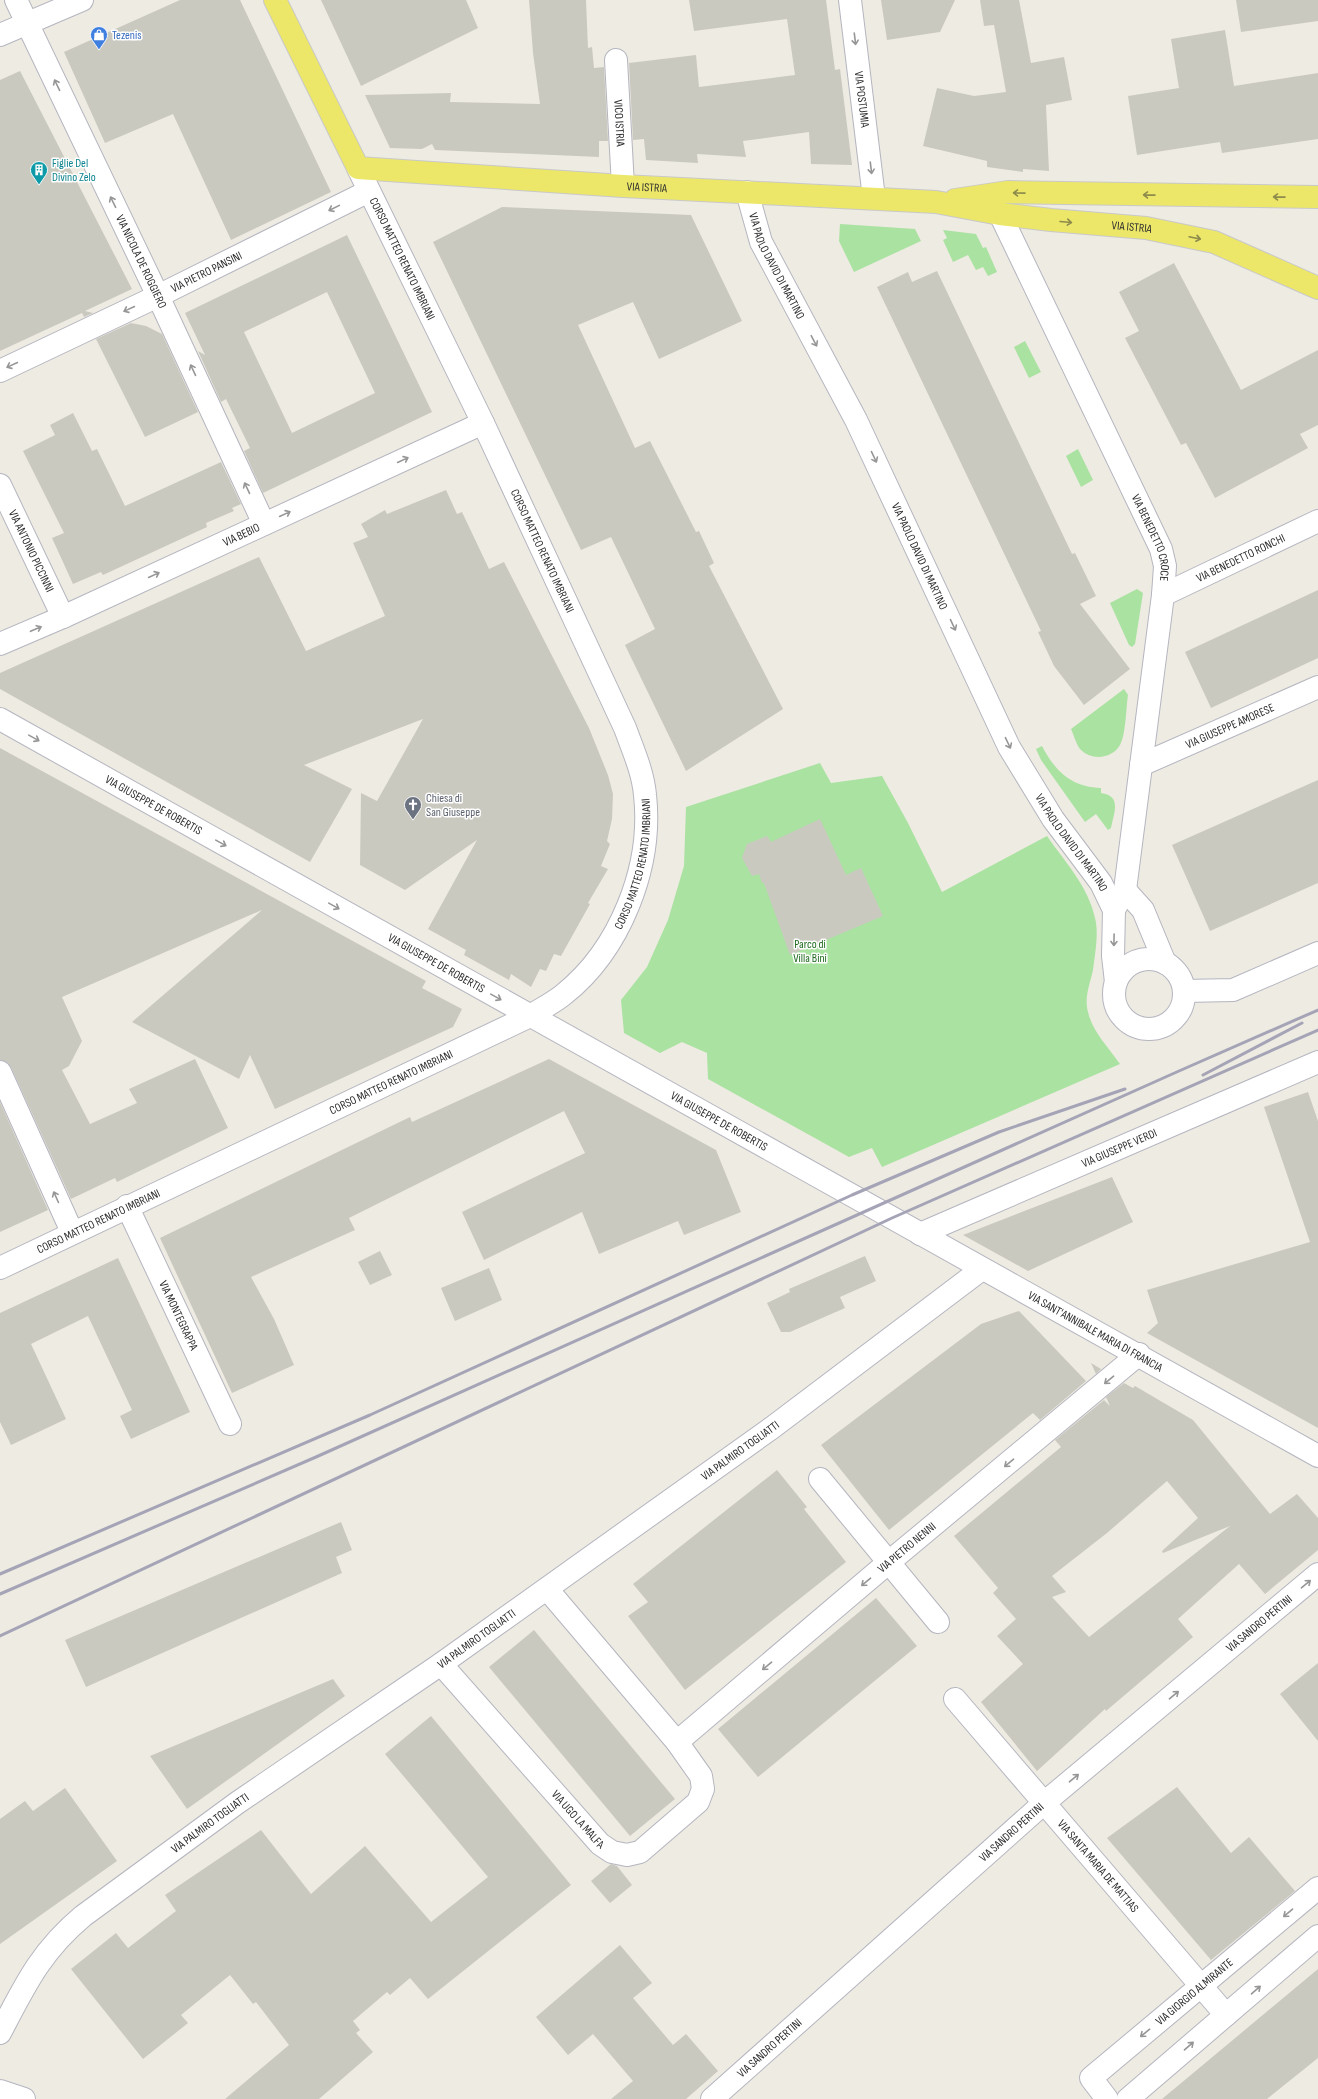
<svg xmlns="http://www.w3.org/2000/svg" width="1318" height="2099" viewBox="0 0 1318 2099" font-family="'Sofia Sans Condensed',sans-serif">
  <rect width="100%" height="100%" fill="#eeebe2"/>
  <!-- green -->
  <g fill="#aae2a1">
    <polygon points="840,224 915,229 921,241 854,272 839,241"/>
    <polygon points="943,230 976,234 983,248 986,247 997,272 988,276 983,267 976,270 968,255 953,262 943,240 947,238"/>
    <polygon points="1025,341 1041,372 1029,378 1014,347"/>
    <polygon points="1078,449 1093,480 1081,487 1066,456"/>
    <polygon points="1137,589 1143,593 1135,644 1132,647 1129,645 1110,603"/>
    <path d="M 1124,689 L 1128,695 C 1126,708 1126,734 1120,745 C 1112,759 1091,761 1080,749 C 1076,744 1074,735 1071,729 Z"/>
    <path d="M 1042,746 C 1055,771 1071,787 1101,788 L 1101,793 C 1122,796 1114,812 1111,828 L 1108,830 L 1096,814 L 1085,822 L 1041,760 L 1036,749 Z"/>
    <path d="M 820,763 L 831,783 L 882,776 L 908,823 L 942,892 L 1047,836 C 1065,862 1088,886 1095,918 C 1099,933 1095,954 1093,970 C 1090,984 1084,997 1088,1012 C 1092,1031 1109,1048 1120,1064 L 882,1167 L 872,1148 L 849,1157 L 708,1079 L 707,1053 L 682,1042 L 660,1053 L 624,1033 L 621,1000 L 647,967 L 668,920 L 684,866 L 686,807 Z"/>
  </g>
  <!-- building -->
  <g fill="#cac9c0" fill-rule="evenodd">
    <polygon points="180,0 240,0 331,192 231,240 173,114 105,143 64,52"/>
    <polygon points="321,0 466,0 478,28 361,86"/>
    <polygon points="529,0 586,0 588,48 592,47 594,68 604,67 608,141 599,141 599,157 435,150 432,144 422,149 390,148 365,95 451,93 450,102 540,104 533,53"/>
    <polygon points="689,0 826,0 835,70 840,69 852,165 811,164 809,132 743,141 746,157 697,154 698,163 646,160 644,139 633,140 629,63 696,55 699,87 795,75 787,19 694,31"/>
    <polygon points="881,0 955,0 940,32 887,40"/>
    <polygon points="980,0 1019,0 1031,63 1064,57 1072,100 1046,105 1049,171 1023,169 1023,172 987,167 987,161 923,146 937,88 974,96 1006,92 994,25 984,26"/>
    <polygon points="1236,0 1318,0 1318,21 1241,32"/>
    <polygon points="1225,30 1234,86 1318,73 1318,139 1222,153 1220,142 1137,155 1128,96 1179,88 1171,39"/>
    <polygon points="20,71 132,289 85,311 93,313 84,317 82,313 0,351 0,80"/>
    <polygon points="502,207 691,215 742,321 659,359 633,302 578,325 635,448 650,441 696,532 699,531 714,563 709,566 783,709 686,771 625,645 655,629 611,537 581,550 433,242"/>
    <path d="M 347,235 L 432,412 L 263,493 L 244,451 L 250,448 L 226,399 L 221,402 L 198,351 L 205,355 L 185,313 ZM 327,292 L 375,393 L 292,433 L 244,332 Z"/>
    <polygon points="1174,263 1241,390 1318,350 1318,425 1300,434 1308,448 1215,498 1186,443 1181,445 1125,338 1139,331 1119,292"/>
    <polygon points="937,271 1072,554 1075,553 1096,596 1080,604 1130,669 1084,705 1054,666 1038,632 1041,631 877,287 908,272 912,282"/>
    <polygon points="131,323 146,326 162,334 198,412 145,437 96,339"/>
    <polygon points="73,413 92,451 97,449 125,506 221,462 241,504 232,508 234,511 206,523 207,527 103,575 101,572 73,584 52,538 64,533 23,451 55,435 50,425"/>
    <polygon points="446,490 457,514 462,512 489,569 504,562 589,728 608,775 613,794 612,819 607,841 610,844 601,866 608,869 588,903 590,904 561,956 554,954 546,971 540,969 531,987 511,974 509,980 464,955 466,950 428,929 477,840 405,890 360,865 361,793 377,801 423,719 304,765 352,789 310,862 0,689 0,673 259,557 306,651 385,616 353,543 368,537 361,524 385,510 387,514"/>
    <polygon points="1318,590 1318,658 1211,708 1185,652"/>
    <polygon points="0,748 426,981 422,988 462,1009 453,1027 275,1109 250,1055 239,1079 132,1022 262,910 62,997 82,1041 69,1066 62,1070 90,1124 137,1103 129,1089 195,1059 228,1128 117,1182 115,1178 71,1199 11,1067 7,1062 0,1060"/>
    <polygon points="1318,780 1318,883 1210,931 1172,845"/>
    <polygon points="820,819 846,875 861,868 883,916 790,955 764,883 762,883 759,874 752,876 742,858 747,844 767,836 771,842"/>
    <polygon points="549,1059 716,1150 741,1212 684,1235 678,1221 599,1254 582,1212 484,1260 462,1212 585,1153 564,1111 349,1218 355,1230 251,1277 274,1319 294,1365 232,1393 160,1238 410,1117 412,1122"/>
    <polygon points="1308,1092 1318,1121 1318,1428 1147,1333 1158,1323 1147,1290 1310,1242 1264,1107"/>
    <polygon points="0,1102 48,1210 0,1232"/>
    <polygon points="1112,1177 1133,1222 1028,1271 963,1235"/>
    <polygon points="380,1251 392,1275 370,1285 358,1262"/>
    <polygon points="865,1256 876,1281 840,1297 845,1308 790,1332 781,1332 767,1303 790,1292 789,1289"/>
    <polygon points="118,1258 190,1412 131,1439 120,1416 132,1410 88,1316 31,1344 66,1419 11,1445 0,1422 0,1313"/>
    <polygon points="489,1268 502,1300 455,1321 441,1288"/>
    <polygon points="1019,1311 1086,1381 1040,1420 1033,1413 889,1530 821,1445 981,1324"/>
    <polygon points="1091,1363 1101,1369 1096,1374"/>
    <path d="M 1124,1383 L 1133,1388 L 1135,1386 L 1193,1420 L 1270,1514 L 1297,1494 L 1318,1518 L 1318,1550 L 1265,1594 L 1239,1564 L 1178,1619 L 1193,1637 L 1106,1711 L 1105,1709 L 1037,1771 L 981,1702 L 1023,1664 L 997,1636 L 1016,1619 L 993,1593 L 998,1588 L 954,1536 L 1061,1447 L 1055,1440 L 1104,1400 L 1110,1406 L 1106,1397 ZM 1167,1481 L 1198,1518 L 1162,1551 L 1163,1553 L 1230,1526 L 1089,1637 L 1052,1597 L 1066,1592 L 1052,1576 L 1107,1533 Z"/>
    <polygon points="777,1470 807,1507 804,1509 846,1562 685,1690 628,1616 648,1602 633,1584"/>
    <polygon points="341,1522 352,1550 336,1557 342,1573 86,1687 65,1640"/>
    <polygon points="876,1598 917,1646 758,1777 718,1729"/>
    <polygon points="534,1630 675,1799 630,1836 489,1667"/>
    <polygon points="1318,1663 1318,1741 1280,1694"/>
    <polygon points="333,1679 345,1696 187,1809 150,1756"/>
    <polygon points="431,1716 571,1885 428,1999 410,1978 390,1995 387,1992 353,2021 360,2030 356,2033 373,2052 319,2099 225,2099 289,2045 256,2002 253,2004 230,1975 181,2015 188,2023 143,2059 71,1969 116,1933 128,1948 176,1911 165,1895 261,1830 311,1894 365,1846 431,1922 488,1877 385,1754"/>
    <polygon points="1177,1787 1231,1853 1249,1837 1295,1891 1211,1960 1107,1838"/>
    <polygon points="65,1788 117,1861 0,1944 0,1819 25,1801 33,1811"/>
    <polygon points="611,1864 617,1866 632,1885 610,1903 591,1881"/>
    <polygon points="620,1945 652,1983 633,1998 673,2045 686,2034 718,2071 686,2099 611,2099 633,2081 593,2034 568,2055 536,2017"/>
    <polygon points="1318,1969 1318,2058 1267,2099 1162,2099"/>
  </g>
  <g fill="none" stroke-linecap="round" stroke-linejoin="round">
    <defs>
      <g id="minor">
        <path id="s1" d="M 16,0 L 158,296 L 264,524"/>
        <path id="s2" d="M 850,0 L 874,198"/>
        <polyline points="0,35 82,0"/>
        <path id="s3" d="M 616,60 L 623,186"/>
        <path id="s4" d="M 747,192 L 761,242 L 856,420 L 1009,747 L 1053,819 L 1101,883 L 1114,910"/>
        <path id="s5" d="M 1000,214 L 1161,549 L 1165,566 L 1163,595 L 1125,890 L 1114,910 L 1113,956 L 1116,982"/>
        <path id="s6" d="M 0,371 L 158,296 L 369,191"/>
        <path id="s7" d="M 0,485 L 63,617"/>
        <path id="s8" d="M 1163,595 L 1318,521"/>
        <path id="s9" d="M 0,644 L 63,617 L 483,423"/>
        <path id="s10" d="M 0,719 L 1318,1456"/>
        <path id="s11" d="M 1141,765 L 1318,687"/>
        <polyline points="1125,890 1143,910 1165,963"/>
        <circle cx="1149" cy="994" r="35"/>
        <polyline points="1184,991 1233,990 1318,953"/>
        <polyline points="0,1072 72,1232"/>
        <path id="s12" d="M 127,1206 L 230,1424"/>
        <path id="s13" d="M 920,1234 L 1318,1062"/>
        <path id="s14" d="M 0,1268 L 530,1016 C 541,1009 553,1003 563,995 C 620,950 653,867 645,795 C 643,772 633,750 625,728 L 483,423 L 358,168"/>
        <polyline points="820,1479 938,1622"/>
        <path id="s15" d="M 441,1664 L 600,1844 L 612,1852 L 627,1855 L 640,1852 L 698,1802 L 703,1789 L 701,1776 L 677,1742 L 547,1589"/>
        <path id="s16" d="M 955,1699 L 1226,2015"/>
        <path id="s17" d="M 677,1742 L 889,1562 L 1139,1354"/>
        <path id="s18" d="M 0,2033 C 25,1985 41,1951 83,1916 L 237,1803 L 441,1664 L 773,1427 L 982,1269"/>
        <polyline points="0,2091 24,2099"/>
        <path id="s19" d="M 712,2099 L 1044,1803 L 1318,1574"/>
        <path id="s20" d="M 1107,2099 L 1091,2078 L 1318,1888"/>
        <polyline points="1128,2099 1318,1936"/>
      </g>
      <g id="major">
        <path id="s21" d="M 275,0 L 358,168 L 623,186 L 936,202 L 1000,214 L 1051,220 L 1146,228 L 1214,242 L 1318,288"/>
        <polyline points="955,200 1008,192 1318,197"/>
      </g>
    </defs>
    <!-- minor casing -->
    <use href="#minor" stroke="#b5b5c0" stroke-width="24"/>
    <!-- major casing -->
    <use href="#major" stroke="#c9c9c9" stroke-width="24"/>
    <!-- minor -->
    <use href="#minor" stroke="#fff" stroke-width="22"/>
    <!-- major -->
    <use href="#major" stroke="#ece769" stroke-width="22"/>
    <!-- rail -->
    <g stroke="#a5a4b7" stroke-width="3">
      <polyline points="1203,1075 1302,1023"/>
      <polyline points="0,1574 370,1415 852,1195 999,1132 1125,1089"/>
      <polyline points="0,1594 316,1457 1179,1071 1318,1010"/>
      <polyline points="0,1636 892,1218 1318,1030"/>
    </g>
  </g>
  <!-- one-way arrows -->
  <defs><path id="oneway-shaft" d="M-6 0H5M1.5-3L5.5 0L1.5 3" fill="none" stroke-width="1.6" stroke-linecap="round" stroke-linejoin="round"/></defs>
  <g stroke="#969696">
    <use href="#oneway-shaft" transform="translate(855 39) rotate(83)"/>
    <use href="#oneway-shaft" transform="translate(57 85) rotate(-116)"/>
    <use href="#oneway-shaft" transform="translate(871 168) rotate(83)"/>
    <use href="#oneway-shaft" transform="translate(113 202) rotate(-116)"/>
    <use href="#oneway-shaft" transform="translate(334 208) rotate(154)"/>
    <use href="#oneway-shaft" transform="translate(129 309) rotate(155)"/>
    <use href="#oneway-shaft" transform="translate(814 341) rotate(62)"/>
    <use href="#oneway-shaft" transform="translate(12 365) rotate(155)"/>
    <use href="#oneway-shaft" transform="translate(193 370) rotate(-115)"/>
    <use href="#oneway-shaft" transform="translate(874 457) rotate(65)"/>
    <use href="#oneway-shaft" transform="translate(403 460) rotate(-25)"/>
    <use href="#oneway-shaft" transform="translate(247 488) rotate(-115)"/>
    <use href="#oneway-shaft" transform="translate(285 514) rotate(-25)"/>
    <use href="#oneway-shaft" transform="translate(154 575) rotate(-25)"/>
    <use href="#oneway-shaft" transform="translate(953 625) rotate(65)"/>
    <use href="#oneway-shaft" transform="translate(36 629) rotate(-23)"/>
    <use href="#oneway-shaft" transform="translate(34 738) rotate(29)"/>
    <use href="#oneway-shaft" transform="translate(1008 743) rotate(64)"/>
    <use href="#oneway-shaft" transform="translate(221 843) rotate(29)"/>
    <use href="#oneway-shaft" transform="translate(334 906) rotate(29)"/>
    <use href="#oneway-shaft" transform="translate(1114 940) rotate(91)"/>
    <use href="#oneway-shaft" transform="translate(496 997) rotate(29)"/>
    <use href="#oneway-shaft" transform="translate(56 1197) rotate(-114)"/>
    <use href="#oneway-shaft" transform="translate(1109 1380) rotate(140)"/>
    <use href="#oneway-shaft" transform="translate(1009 1463) rotate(140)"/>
    <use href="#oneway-shaft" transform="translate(866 1582) rotate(140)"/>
    <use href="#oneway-shaft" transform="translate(1306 1584) rotate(-40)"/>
    <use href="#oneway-shaft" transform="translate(767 1666) rotate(140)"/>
    <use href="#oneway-shaft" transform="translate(1174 1695) rotate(-40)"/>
    <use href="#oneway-shaft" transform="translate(1074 1778) rotate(-40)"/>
    <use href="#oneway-shaft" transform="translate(1288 1913) rotate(140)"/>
    <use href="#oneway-shaft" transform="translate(1256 1990) rotate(-41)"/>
    <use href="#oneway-shaft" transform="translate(1145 2033) rotate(141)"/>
    <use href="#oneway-shaft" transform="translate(1189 2046) rotate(-41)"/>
  </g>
  <g stroke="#8d8a4c">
    <use href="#oneway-shaft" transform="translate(1019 193) rotate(-179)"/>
    <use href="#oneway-shaft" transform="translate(1149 195) rotate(-179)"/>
    <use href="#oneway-shaft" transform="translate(1279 197) rotate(-179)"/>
    <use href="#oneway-shaft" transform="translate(1066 222) rotate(5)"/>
    <use href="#oneway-shaft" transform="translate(1195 238) rotate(12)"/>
  </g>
  <!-- icons -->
  <defs>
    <symbol id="shop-pin" viewBox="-11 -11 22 30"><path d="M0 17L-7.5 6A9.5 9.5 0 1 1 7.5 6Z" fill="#3f7fe0" stroke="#fff"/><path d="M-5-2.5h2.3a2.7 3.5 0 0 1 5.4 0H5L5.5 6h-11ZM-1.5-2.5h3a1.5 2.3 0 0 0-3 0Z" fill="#fff"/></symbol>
    <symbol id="building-pin" viewBox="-11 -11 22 30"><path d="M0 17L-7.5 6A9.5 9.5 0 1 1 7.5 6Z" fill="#0f9aa8" stroke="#fff"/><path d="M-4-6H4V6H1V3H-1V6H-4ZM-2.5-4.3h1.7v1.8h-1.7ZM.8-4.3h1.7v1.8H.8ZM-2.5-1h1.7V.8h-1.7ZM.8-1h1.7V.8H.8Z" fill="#fff"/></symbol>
    <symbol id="church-pin" viewBox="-11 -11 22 30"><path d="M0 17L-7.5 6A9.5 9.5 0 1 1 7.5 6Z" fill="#6b7280" stroke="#fff"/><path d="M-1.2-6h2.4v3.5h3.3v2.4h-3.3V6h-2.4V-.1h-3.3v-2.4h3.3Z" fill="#fff"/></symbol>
  </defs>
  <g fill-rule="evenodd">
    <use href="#shop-pin" x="89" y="25" width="20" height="27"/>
    <use href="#building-pin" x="29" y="160" width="20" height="27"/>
    <use href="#church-pin" x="403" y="795" width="20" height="27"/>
  </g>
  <g text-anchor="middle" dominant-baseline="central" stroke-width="3" stroke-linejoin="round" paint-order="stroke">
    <!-- shop labels -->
    <g font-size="12" fill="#366cbe" stroke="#fff" text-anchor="start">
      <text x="112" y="35">Tezenis</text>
    </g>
    <!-- street labels -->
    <g font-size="12" fill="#2e2e2e" stroke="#fff">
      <text stroke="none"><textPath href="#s2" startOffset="100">VIA POSTUMIA</textPath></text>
      <text stroke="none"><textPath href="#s3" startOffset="63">VICO ISTRIA</textPath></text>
      <text stroke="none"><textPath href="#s21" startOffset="477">VIA ISTRIA</textPath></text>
      <text stroke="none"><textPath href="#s21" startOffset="964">VIA ISTRIA</textPath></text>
      <text transform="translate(402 259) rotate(64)">CORSO MATTEO RENATO IMBRIANI</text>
      <text stroke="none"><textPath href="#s1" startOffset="290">VIA NICOLA DE ROGGIERO</textPath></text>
      <text stroke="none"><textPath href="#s4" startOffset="80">VIA PAOLO DAVID DI MARTINO</textPath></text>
      <text stroke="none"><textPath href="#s6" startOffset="229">VIA PIETRO PANSINI</textPath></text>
      <text stroke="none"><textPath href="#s9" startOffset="265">VIA BEBIO</textPath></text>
      <text stroke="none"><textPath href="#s5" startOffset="358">VIA BENEDETTO CROCE</textPath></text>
      <text stroke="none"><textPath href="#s7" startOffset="73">VIA ANTONIO PICCINNI</textPath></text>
      <text transform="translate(542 551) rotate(65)">CORSO MATTEO RENATO IMBRIANI</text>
      <text stroke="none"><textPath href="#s4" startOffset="404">VIA PAOLO DAVID DI MARTINO</textPath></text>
      <text stroke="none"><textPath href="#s8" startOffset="86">VIA BENEDETTO RONCHI</textPath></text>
      <text stroke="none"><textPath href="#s11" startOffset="97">VIA GIUSEPPE AMORESE</textPath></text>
      <text stroke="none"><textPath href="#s10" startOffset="176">VIA GIUSEPPE DE ROBERTIS</textPath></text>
      <text stroke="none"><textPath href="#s4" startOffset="729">VIA PAOLO DAVID DI MARTINO</textPath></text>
      <text stroke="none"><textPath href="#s14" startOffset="780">CORSO MATTEO RENATO IMBRIANI</textPath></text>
      <text stroke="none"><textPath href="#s10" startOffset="500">VIA GIUSEPPE DE ROBERTIS</textPath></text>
      <text stroke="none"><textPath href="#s14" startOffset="433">CORSO MATTEO RENATO IMBRIANI</textPath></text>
      <text stroke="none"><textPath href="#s10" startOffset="824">VIA GIUSEPPE DE ROBERTIS</textPath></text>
      <text stroke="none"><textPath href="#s13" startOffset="217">VIA GIUSEPPE VERDI</textPath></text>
      <text stroke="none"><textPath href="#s14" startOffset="109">CORSO MATTEO RENATO IMBRIANI</textPath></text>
      <text stroke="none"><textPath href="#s12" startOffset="121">VIA MONTEGRAPPA</textPath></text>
      <text stroke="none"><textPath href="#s10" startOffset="1255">VIA SANT'ANNIBALE MARIA DI FRANCIA</textPath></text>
      <text stroke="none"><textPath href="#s18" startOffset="950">VIA PALMIRO TOGLIATTI</textPath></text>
      <text stroke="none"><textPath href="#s17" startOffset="301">VIA PIETRO NENNI</textPath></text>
      <text stroke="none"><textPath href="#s19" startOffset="725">VIA SANDRO PERTINI</textPath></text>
      <text stroke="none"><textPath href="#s18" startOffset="626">VIA PALMIRO TOGLIATTI</textPath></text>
      <text stroke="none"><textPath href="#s15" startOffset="207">VIA UGO LA MALFA</textPath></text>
      <text stroke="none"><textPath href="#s18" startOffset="302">VIA PALMIRO TOGLIATTI</textPath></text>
      <text stroke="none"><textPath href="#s19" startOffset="401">VIA SANDRO PERTINI</textPath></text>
      <text stroke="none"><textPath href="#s16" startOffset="220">VIA SANTA MARIA DE MATTIAS</textPath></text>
      <text stroke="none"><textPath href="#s20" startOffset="161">VIA GIORGIO ALMIRANTE</textPath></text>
      <text stroke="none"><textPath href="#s19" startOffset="77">VIA SANDRO PERTINI</textPath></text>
    </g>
    <!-- culture labels -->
    <g font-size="12" fill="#0d838f" stroke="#fff" text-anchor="start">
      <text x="52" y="163">Figlie Del<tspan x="52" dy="14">Divino Zelo</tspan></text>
    </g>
    <!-- worship labels -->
    <g font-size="12" fill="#5b616d" stroke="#fff" text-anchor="start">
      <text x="426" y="798">Chiesa di<tspan x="426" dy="14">San Giuseppe</tspan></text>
    </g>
    <!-- park labels -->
    <g font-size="12" fill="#1f6a1f" stroke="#fff">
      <text x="810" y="944">Parco di<tspan x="810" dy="14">Villa Bini</tspan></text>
    </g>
  </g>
</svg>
